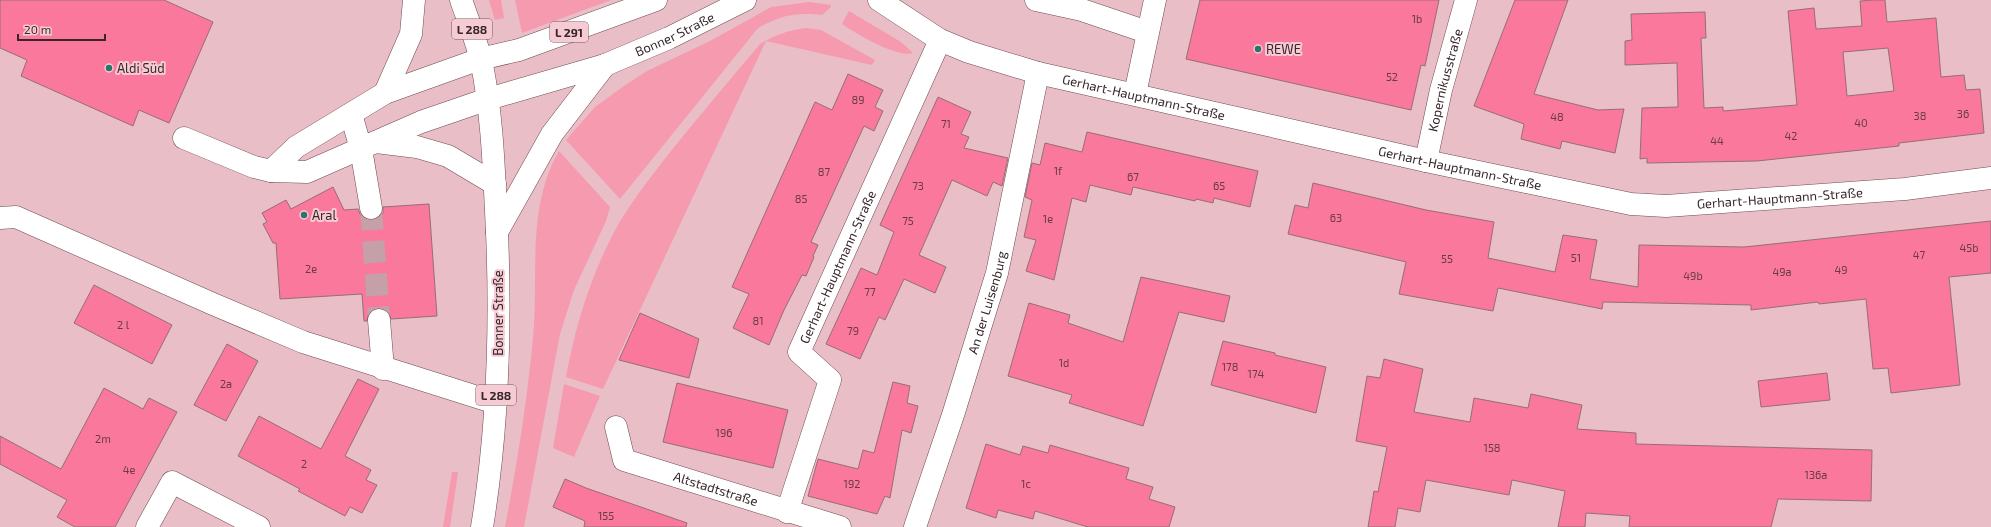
<svg xmlns="http://www.w3.org/2000/svg" width="1991" height="527" viewBox="0 0 1991 527" font-family="'Exo 2',sans-serif">
  <rect width="100%" height="100%" fill="#eabec7"/>
  <!-- green -->
  <g fill="#f59aaf">
    <polygon points="489,0 501,0 504,18 495,20"/>
    <polygon points="515,0 611,0 522,33"/>
    <path d="M 809,2 L 831,5 L 831,7 L 822,15 C 795,12 782,15 758,28 L 620,199 L 566,140 L 595,107 L 624,86 L 647,71 L 710,41 L 771,7 Z"/>
    <path d="M 849,11 L 901,42 L 913,53 C 896,58 857,34 842,24 Z"/>
    <path d="M 807,28 L 821,30 L 875,60 L 872,65 L 766,41 L 603,389 L 566,377 C 575,328 589,281 612,236 C 627,207 647,182 667,156 C 697,118 729,81 760,44 C 775,35 789,30 807,28 Z"/>
    <path d="M 559,151 L 610,207 L 606,221 L 574,290 L 560,334 L 524,527 L 505,527 C 517,464 527,402 533,338 C 539,275 526,208 559,151 Z"/>
    <polygon points="564,384 600,396 574,457 553,448"/>
    <polygon points="452,472 458,472 450,527 443,527"/>
  </g>
  <!-- building -->
  <g fill="#f9789b" stroke="#956e76" fill-rule="evenodd">
    <polygon points="0,0 164,0 213,22 169,123 139,110 133,126 21,76 27,60 0,48"/>
    <polygon points="1200,0 1439,0 1425,66 1421,65 1411,110 1186,59"/>
    <polygon points="1515,0 1568,0 1534,94 1598,110 1624,109 1615,153 1562,141 1560,149 1521,139 1524,124 1474,106"/>
    <path d="M 1873,0 L 1885,0 L 1887,22 L 1936,18 L 1941,77 L 1964,75 L 1966,90 L 1980,89 L 1984,133 L 1899,143 L 1899,146 L 1757,161 L 1647,163 L 1647,158 L 1640,159 L 1642,108 L 1678,107 L 1677,63 L 1625,65 L 1625,41 L 1632,40 L 1631,14 L 1705,12 L 1706,38 L 1701,38 L 1704,108 L 1723,107 L 1723,111 L 1797,105 L 1788,11 L 1814,8 L 1816,29 L 1862,26 L 1860,1 ZM 1888,48 L 1894,91 L 1847,96 L 1843,52 Z"/>
    <polygon points="848,74 883,90 875,107 883,111 874,131 864,126 811,242 818,245 813,256 814,257 806,276 802,275 784,310 769,345 733,328 749,294 732,287 815,102 832,110"/>
    <polygon points="938,97 971,112 961,134 969,137 964,148 1008,158 1002,186 993,182 987,196 952,180 919,255 946,267 935,293 904,279 885,320 879,317 860,359 826,344 861,268 877,275 894,232 880,225"/>
    <polygon points="1087,132 1258,171 1250,207 1214,198 1213,203 1196,199 1195,201 1133,187 1131,195 1090,185 1086,202 1072,198 1054,280 1026,271 1036,240 1024,237 1032,200 1025,197 1032,163 1040,165 1045,143 1082,152"/>
    <polygon points="1313,183 1426,210 1494,222 1488,258 1555,272 1563,235 1597,240 1590,279 1638,287 1639,245 1744,247 1991,221 1991,273 1949,277 1960,385 1891,393 1888,368 1873,369 1866,299 1819,304 1818,302 1751,310 1751,305 1603,302 1602,309 1498,288 1493,311 1399,294 1406,262 1288,234 1295,205 1308,208"/>
    <polygon points="333,187 344,210 358,209 361,216 367,220 373,220 379,218 383,213 383,207 429,204 437,316 391,319 389,313 385,309 378,308 372,310 368,315 367,321 364,321 362,294 280,299 276,243 273,243 263,224 267,222 262,213 286,200 291,209"/>
    <polygon points="1141,277 1230,296 1224,322 1179,312 1143,426 1069,403 1072,395 1008,376 1029,303 1070,315 1068,323 1123,342"/>
    <polygon points="94,285 172,325 152,364 74,323"/>
    <polygon points="640,313 699,339 689,378 619,360"/>
    <polygon points="1223,341 1275,353 1275,355 1326,367 1316,413 1211,385"/>
    <polygon points="227,344 258,361 226,421 194,405"/>
    <polygon points="1384,359 1423,369 1414,412 1470,422 1474,398 1528,408 1531,394 1582,405 1577,429 1636,433 1636,444 1872,450 1871,501 1778,499 1771,527 1629,527 1630,516 1586,513 1585,527 1558,527 1565,491 1512,480 1509,495 1426,480 1420,512 1398,508 1395,527 1368,527 1374,491 1378,492 1387,447 1356,441 1367,376 1380,378"/>
    <polygon points="1827,373 1830,400 1761,407 1758,381"/>
    <polygon points="358,379 379,389 345,456 371,470 366,480 377,485 362,513 350,507 345,516 298,491 300,489 238,456 259,416 321,449"/>
    <polygon points="893,382 910,386 907,403 918,406 911,433 902,430 890,498 885,496 877,514 808,496 818,459 858,469 863,450 874,453"/>
    <polygon points="677,383 788,410 773,468 663,442"/>
    <polygon points="104,388 143,409 149,398 177,412 115,527 75,527 57,517 67,500 0,464 0,436 61,469"/>
    <polygon points="986,444 1020,455 1023,446 1048,453 1050,445 1129,468 1126,479 1153,487 1149,499 1175,507 1169,527 1088,527 1035,511 1033,519 998,510 996,518 966,508"/>
    <polygon points="565,479 586,488 687,523 686,527 584,527 585,521 553,507"/>
  </g>
  <g fill="none" stroke-linecap="round" stroke-linejoin="round">
    <!-- minor-tunnel -->
    <polyline stroke="#c6a0a8" stroke-width="22" stroke-dasharray="22 11" stroke-linecap="butt" points="371,208 379,320"/>
    <defs>
      <g id="minor">
        <path id="s1" d="M 879,0 L 940,40 L 969,52 L 1038,73 L 1426,161 L 1631,204 L 1666,206 L 1905,189 L 1991,178"/>
        <polyline points="1036,0 1082,10 1147,32"/>
        <polyline points="385,93 411,34 414,0"/>
        <polyline points="1135,94 1155,0"/>
        <polyline points="351,114 361,149 371,208"/>
        <polyline points="184,138 254,167 271,171 307,172 421,122 488,99"/>
        <polyline points="376,142 417,147 448,156 495,184"/>
        <path id="s2" d="M 1426,161 L 1441,90 L 1466,0"/>
        <polyline points="271,171 296,147 385,93 480,59"/>
        <polyline points="0,218 16,217 213,304 303,342 496,403"/>
        <polyline points="379,320 383,369"/>
        <path id="s3" d="M 616,427 L 624,460 L 840,527"/>
        <path id="s4" d="M 787,512 L 830,380 L 799,352 L 940,40"/>
        <polyline points="147,527 172,482 259,527"/>
        <path id="s5" d="M 915,527 L 953,415 L 997,273 L 1038,73"/>
      </g>
      <g id="major">
        <path d="M 461,0 C 468,20 476,40 481,60 C 493,117 494,174 497,232 C 501,330 498,429 482,527"/>
        <polyline points="480,59 519,50 656,0"/>
        <path id="s6" d="M 488,99 L 605,65 L 669,38 L 745,0"/>
        <polyline points="497,232 552,134 605,65"/>
      </g>
    </defs>
    <!-- minor casing -->
    <use href="#minor" stroke="#6f4a52" stroke-width="23"/>
    <!-- major casing -->
    <use href="#major" stroke="#6f4a52" stroke-width="23"/>
    <!-- minor -->
    <use href="#minor" stroke="#fff" stroke-width="22"/>
    <!-- major -->
    <use href="#major" stroke="#fff" stroke-width="22"/>
  </g>
  <!-- markers -->
  <g fill="#2c736b" stroke="#f7cbd4" stroke-width="1.5">
    <circle cx="1258" cy="49" r="4"/>
    <circle cx="109" cy="68" r="4"/>
    <circle cx="304" cy="215" r="4"/>
  </g>
  <g text-anchor="middle" dominant-baseline="central" stroke-width="4" stroke-linejoin="round" paint-order="stroke">
    <!-- number labels -->
    <g font-size="11" fill="#683b46">
      <text x="1417" y="18">1b</text>
      <text x="1392" y="76">52</text>
      <text x="858" y="99">89</text>
      <text x="1963" y="113">36</text>
      <text x="1920" y="115">38</text>
      <text x="1557" y="116">48</text>
      <text x="1861" y="122">40</text>
      <text x="946" y="123">71</text>
      <text x="1791" y="135">42</text>
      <text x="1717" y="140">44</text>
      <text x="1058" y="170">1f</text>
      <text x="824" y="171">87</text>
      <text x="1133" y="176">67</text>
      <text x="918" y="185">73</text>
      <text x="1219" y="185">65</text>
      <text x="801" y="198">85</text>
      <text x="1336" y="217">63</text>
      <text x="1048" y="218">1e</text>
      <text x="908" y="220">75</text>
      <text x="1969" y="247">45b</text>
      <text x="1919" y="254">47</text>
      <text x="1576" y="257">51</text>
      <text x="1447" y="258">55</text>
      <text x="311" y="268">2e</text>
      <text x="1841" y="269">49</text>
      <text x="1782" y="271">49a</text>
      <text x="1693" y="275">49b</text>
      <text x="870" y="291">77</text>
      <text x="758" y="320">81</text>
      <text x="123" y="324">2 l</text>
      <text x="853" y="330">79</text>
      <text x="1064" y="362">1d</text>
      <text x="1230" y="366">178</text>
      <text x="1256" y="373">174</text>
      <text x="226" y="383">2a</text>
      <text x="724" y="432">196</text>
      <text x="103" y="438">2m</text>
      <text x="1492" y="447">158</text>
      <text x="304" y="463">2</text>
      <text x="129" y="469">4e</text>
      <text x="1816" y="474">136a</text>
      <text x="852" y="483">192</text>
      <text x="1026" y="483">1c</text>
      <text x="606" y="515">155</text>
    </g>
    <!-- shield labels -->
    <g fill="#f7cbd4" stroke="#71585d" stroke-width="1">
      <rect x="452" y="19" width="40" height="20" rx="3"/>
      <rect x="550" y="22" width="38" height="20" rx="3"/>
      <rect x="476" y="385" width="40" height="20" rx="3"/>
    </g>
    <g font-size="12" font-weight="bold" fill="#37272a">
      <text x="472" y="29">L 288</text>
      <text x="569" y="32">L 291</text>
      <text x="496" y="395">L 288</text>
    </g>
    <!-- street labels -->
    <g font-size="13" fill="#37272a" stroke="#f7cbd4">
      <text stroke="none"><textPath href="#s6" startOffset="198">Bonner Straße</textPath></text>
      <text stroke="none"><textPath href="#s2" startOffset="83">Kopernikusstraße</textPath></text>
      <text stroke="none"><textPath href="#s1" startOffset="285">Gerhart-Hauptmann-Straße</textPath></text>
      <text stroke="none"><textPath href="#s1" startOffset="609">Gerhart-Hauptmann-Straße</textPath></text>
      <text stroke="none"><textPath href="#s1" startOffset="933">Gerhart-Hauptmann-Straße</textPath></text>
      <text stroke="none"><textPath href="#s4" startOffset="274">Gerhart-Hauptmann-Straße</textPath></text>
      <text stroke="none"><textPath href="#s5" startOffset="236">An der Luisenburg</textPath></text>
      <text transform="translate(498 313) rotate(-90)">Bonner Straße</text>
      <text stroke="none"><textPath href="#s3" startOffset="130">Altstadtstraße</textPath></text>
    </g>
    <!-- poi labels -->
    <g font-size="13" fill="#37272a" stroke="#f7cbd4" text-anchor="start">
      <text x="1266" y="49">REWE</text>
      <text x="117" y="68">Aldi Süd</text>
      <text x="312" y="215">Aral</text>
    </g>
  </g>
  <!-- scale -->
  <path d="M18 34v6h87v-6" fill="none" stroke="#37272a" stroke-width="2"/>
  <text x="24" y="34" font-size="12" fill="#37272a" stroke="#f7cbd4" stroke-width="3" paint-order="stroke">20 m</text>
</svg>
